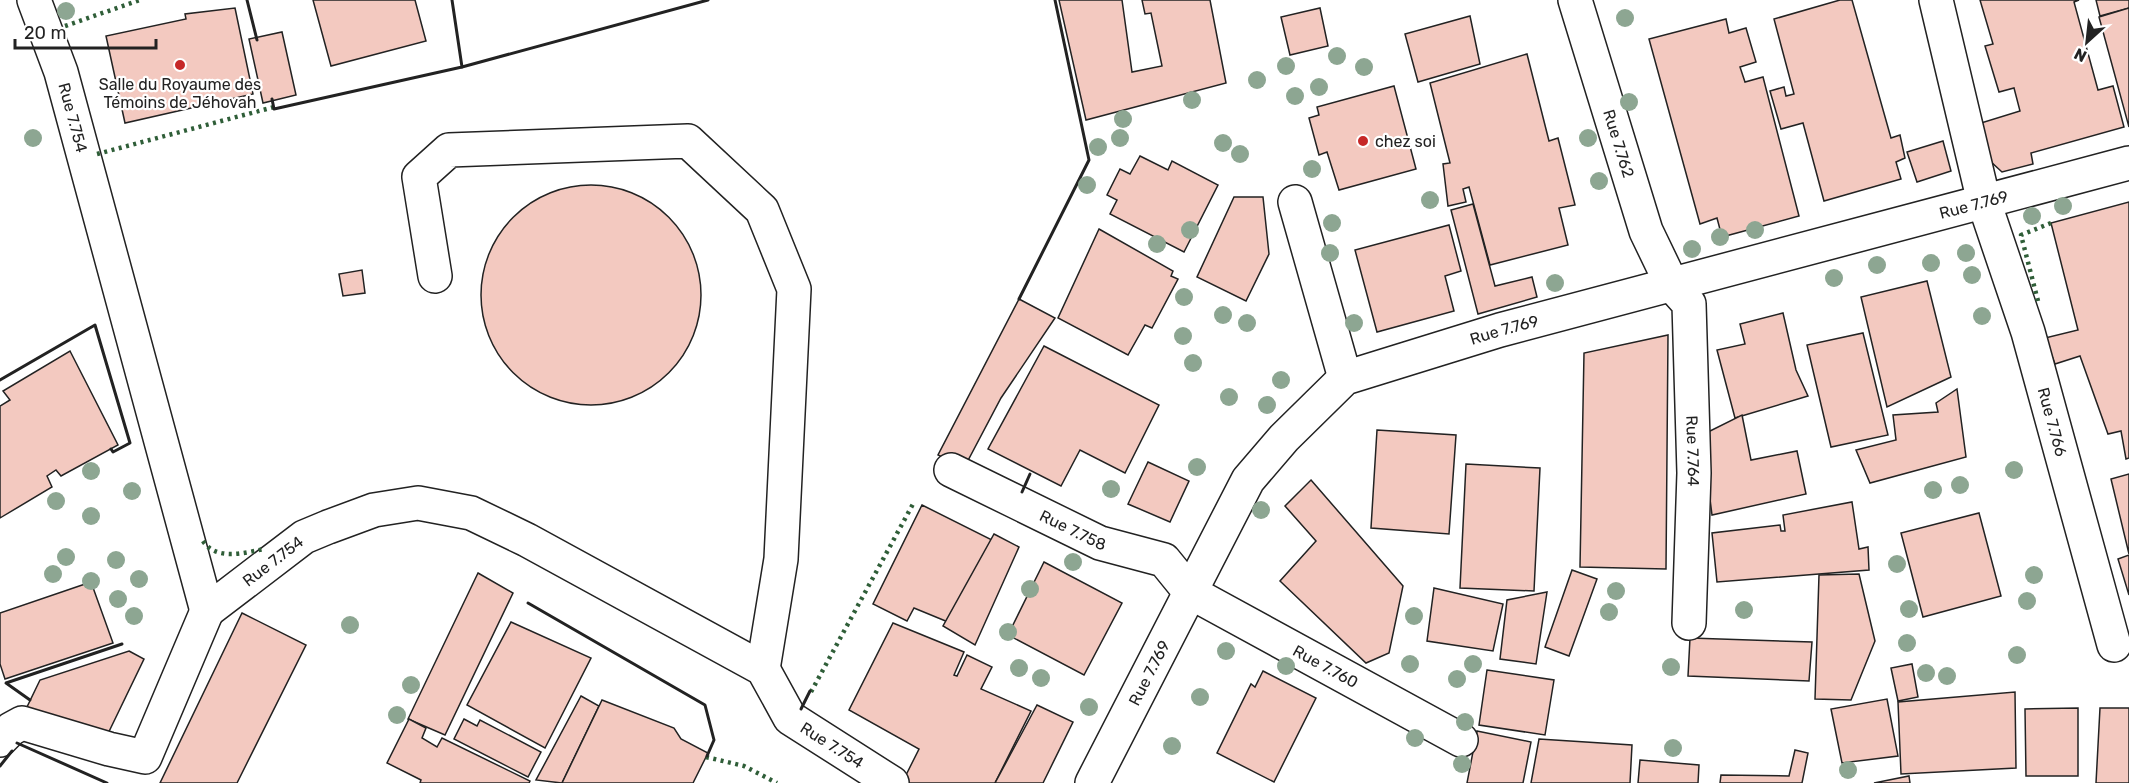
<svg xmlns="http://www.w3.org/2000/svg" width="2129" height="783" viewBox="0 0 2129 783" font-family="Rubik,sans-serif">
  <rect width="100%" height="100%" fill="#fff"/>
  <!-- building -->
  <g fill="#f3c9c0" stroke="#222" stroke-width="1.5">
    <polygon points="313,0 415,0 426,41 331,66"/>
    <polygon points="1059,0 1122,0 1132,72 1162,66 1151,13 1145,14 1142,0 1210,0 1226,83 1086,120"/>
    <polygon points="1840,0 1852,0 1891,138 1900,135 1905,158 1896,162 1901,179 1824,201 1803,123 1781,129 1770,91 1784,87 1786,96 1794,94 1774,19"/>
    <polygon points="1980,0 2079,0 2074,2 2098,90 2113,86 2124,127 2031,153 2033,164 2002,172 1989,160 1981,123 2020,111 2014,88 1999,92 1985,46 1993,44"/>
    <polygon points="2096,0 2129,0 2129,8 2100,16"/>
    <polygon points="235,8 253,94 125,123 106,36 186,19 185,14"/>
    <polygon points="1320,8 1328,46 1290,55 1281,17"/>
    <polygon points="2129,8 2129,127 2099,17"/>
    <polygon points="1470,16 1480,64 1418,82 1405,34"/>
    <polygon points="1726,19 1729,33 1746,28 1756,62 1740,67 1745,82 1763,77 1799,216 1722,237 1717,218 1700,224 1649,39"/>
    <polygon points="282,32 296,95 263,103 249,39"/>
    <polygon points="1527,54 1549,141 1558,138 1575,205 1559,208 1568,245 1490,265 1469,187 1463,189 1466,202 1448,206 1443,164 1450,163 1430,83"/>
    <polygon points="1394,86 1416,169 1339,190 1327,152 1319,155 1309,118 1319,115 1317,107"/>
    <polygon points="1943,141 1951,171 1917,182 1907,152"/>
    <polygon points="1140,156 1168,170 1172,161 1218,185 1184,252 1110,214 1117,200 1107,195 1120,169 1130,174"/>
    <circle cx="591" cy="295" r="110"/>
    <polygon points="1234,197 1263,197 1269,254 1246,301 1197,277"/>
    <polygon points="2129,202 2129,458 2126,459 2121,431 2108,434 2080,356 2055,364 2045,338 2078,330 2051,223"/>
    <polygon points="1473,204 1495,286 1532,277 1537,297 1478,314 1451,210"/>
    <polygon points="1449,225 1461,271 1445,276 1454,311 1377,332 1355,250"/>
    <polygon points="1099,229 1173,271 1171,276 1178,279 1152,328 1145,325 1128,355 1058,318"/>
    <polygon points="362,270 365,293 343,296 339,274"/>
    <polygon points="1927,281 1951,377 1887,407 1861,297"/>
    <polygon points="1019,299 1055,318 1001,398 964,468 938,455"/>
    <polygon points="1783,313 1796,370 1808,396 1735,418 1717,350 1745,344 1740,324"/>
    <polygon points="1863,333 1888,435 1831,447 1807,345"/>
    <polygon points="1668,335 1666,569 1580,567 1584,353"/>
    <polygon points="1044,346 1159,405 1125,473 1080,450 1061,486 988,449"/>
    <polygon points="70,351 118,445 61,476 56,470 47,476 52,487 0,518 0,406 10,400 3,391"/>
    <polygon points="1957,389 1966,457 1870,483 1856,450 1896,440 1893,415 1938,412 1936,403"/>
    <polygon points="1742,415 1751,460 1797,451 1806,494 1712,515 1702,435"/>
    <polygon points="1377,430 1456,435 1449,534 1371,528"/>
    <polygon points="1148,462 1189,481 1170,522 1128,504"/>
    <polygon points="1466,464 1540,468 1534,591 1460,588"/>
    <polygon points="2129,474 2129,554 2111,479"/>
    <polygon points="1311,480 1403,586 1389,653 1366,663 1280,581 1316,541 1285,506"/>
    <polygon points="1852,502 1859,549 1868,547 1869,570 1717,582 1712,533 1780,525 1781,531 1785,531 1783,515"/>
    <polygon points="922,505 1006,547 965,629 914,608 907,621 873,604"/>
    <polygon points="1979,513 2001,596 1923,617 1901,533"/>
    <polygon points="994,534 1019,547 975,645 943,626"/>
    <polygon points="2129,555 2129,595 2118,559"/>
    <polygon points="1044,562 1122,603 1084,675 1008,635"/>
    <polygon points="1572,570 1597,579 1569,656 1545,647"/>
    <polygon points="478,573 513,593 445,735 408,719"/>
    <polygon points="1859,574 1875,641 1851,700 1815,699 1819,575"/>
    <polygon points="91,582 113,643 5,679 0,664 0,613"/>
    <polygon points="1434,588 1503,604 1493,651 1427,641"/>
    <polygon points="1547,592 1536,664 1500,659 1507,600"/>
    <polygon points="242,613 306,645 237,783 160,783"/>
    <polygon points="511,622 591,658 545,748 467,705"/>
    <polygon points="893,623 964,652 954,675 957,676 967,655 992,667 981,689 1031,711 995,783 908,783 903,781 919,749 849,710"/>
    <polygon points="1690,638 1812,642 1809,681 1688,676"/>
    <polygon points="129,651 144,659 102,746 27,707 40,680"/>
    <polygon points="1912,664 1918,697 1898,701 1891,668"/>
    <polygon points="1487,670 1554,680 1545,735 1479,725"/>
    <polygon points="1263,671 1316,698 1274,782 1217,753 1251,684 1255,687"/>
    <polygon points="2015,692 2016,768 1901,774 1898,702"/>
    <polygon points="581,696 599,706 562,783 536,780"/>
    <polygon points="1887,699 1898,756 1842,763 1831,709"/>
    <polygon points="602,700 674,728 681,739 708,753 693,783 562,783"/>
    <polygon points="1037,705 1073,722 1043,783 995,783"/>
    <polygon points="2078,708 2078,776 2026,776 2025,709"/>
    <polygon points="2100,708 2129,708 2129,783 2096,783"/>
    <polygon points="409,719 426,728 422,738 437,747 442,738 530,781 529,783 420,783 421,780 387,763"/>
    <polygon points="464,719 477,726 480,720 541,752 528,777 454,739"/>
    <polygon points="1477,731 1531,742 1523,783 1467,783"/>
    <polygon points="1539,739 1632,745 1630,783 1531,783"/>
    <polygon points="1795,750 1808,753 1802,783 1720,783 1721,775 1789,776"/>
    <polygon points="1640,760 1699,765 1698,783 1638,783"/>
    <polygon points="1909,776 1910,783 1874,783"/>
  </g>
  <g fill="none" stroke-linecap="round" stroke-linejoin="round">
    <defs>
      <g id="minor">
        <path id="s1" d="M 34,0 L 61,72 L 207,611 L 304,537 L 328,527 L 374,510 L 418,503 L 471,513 L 527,540 L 763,669 L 790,718 L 892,783"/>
        <path id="s2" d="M 1575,0 L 1646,231 L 1672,285 L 1689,304 L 1694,473 L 1689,623"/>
        <path id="s3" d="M 1936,0 L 1984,202 L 2028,332 L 2114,645"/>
        <polyline points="1295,202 1345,378"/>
        <polyline points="435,276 419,177 449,150 688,141 762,210 794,289 781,559 763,669"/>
        <path id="s4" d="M 951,470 L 1100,543 L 1164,560 L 1190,592 L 1461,740"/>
        <polyline points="0,740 11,729 22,723 109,749 145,757 207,611"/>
        <path id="s5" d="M 1092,783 L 1248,480 L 1284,438 L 1345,378 L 1500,330 L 2129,163"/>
      </g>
    </defs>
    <!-- minor casing -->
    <use href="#minor" stroke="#222" stroke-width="36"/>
    <!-- minor -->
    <use href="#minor" stroke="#fff" stroke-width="33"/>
    <!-- hedge -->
    <g stroke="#2f5e38" stroke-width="4.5" stroke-dasharray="3 4.5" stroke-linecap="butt">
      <polyline points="65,26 140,0"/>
      <polyline points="97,154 274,107"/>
      <polyline points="2038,301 2021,235 2051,223"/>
      <path d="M 203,541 C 216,561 244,553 264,549"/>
      <polyline points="811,692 913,504"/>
      <polyline points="706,757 744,766 777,783"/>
    </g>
    <!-- wall -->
    <g stroke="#222" stroke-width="3">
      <polyline points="247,0 257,40"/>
      <polyline points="462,67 708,0"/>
      <polyline points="272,99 274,109 462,67 452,0"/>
      <polyline points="1019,299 1089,160 1055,0"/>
      <polyline points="0,380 95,325 130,443 113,452 111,449"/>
      <polyline points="1022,492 1030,474"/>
      <polyline points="528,603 705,705 714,740 707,756"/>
      <polyline points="30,700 6,683 122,644"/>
      <polyline points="801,709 810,691"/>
      <polyline points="17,743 107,783"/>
      <polyline points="0,766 12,751"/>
    </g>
  </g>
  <!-- trees -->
  <g fill="#8da692">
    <circle cx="66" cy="11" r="9"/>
    <circle cx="1625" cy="18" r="9"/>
    <circle cx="1337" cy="56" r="9"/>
    <circle cx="1286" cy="66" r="9"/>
    <circle cx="1364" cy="67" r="9"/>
    <circle cx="1257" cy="80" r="9"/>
    <circle cx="1319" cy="87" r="9"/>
    <circle cx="1295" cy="96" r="9"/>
    <circle cx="1192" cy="100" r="9"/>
    <circle cx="1629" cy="102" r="9"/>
    <circle cx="1123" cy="119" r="9"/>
    <circle cx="33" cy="138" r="9"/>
    <circle cx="1120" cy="138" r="9"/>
    <circle cx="1588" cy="138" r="9"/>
    <circle cx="1223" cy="143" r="9"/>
    <circle cx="1098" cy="147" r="9"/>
    <circle cx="1240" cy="154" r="9"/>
    <circle cx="1312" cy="169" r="9"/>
    <circle cx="1599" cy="181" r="9"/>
    <circle cx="1087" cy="185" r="9"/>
    <circle cx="1430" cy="200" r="9"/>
    <circle cx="2063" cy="206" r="9"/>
    <circle cx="2032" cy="216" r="9"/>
    <circle cx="1332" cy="223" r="9"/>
    <circle cx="1190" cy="230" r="9"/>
    <circle cx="1755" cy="230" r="9"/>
    <circle cx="1720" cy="237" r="9"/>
    <circle cx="1157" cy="244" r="9"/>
    <circle cx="1692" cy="249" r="9"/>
    <circle cx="1330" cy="253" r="9"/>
    <circle cx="1966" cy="253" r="9"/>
    <circle cx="1931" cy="263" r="9"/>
    <circle cx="1877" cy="265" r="9"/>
    <circle cx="1972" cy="275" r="9"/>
    <circle cx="1834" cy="278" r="9"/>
    <circle cx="1555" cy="283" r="9"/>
    <circle cx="1184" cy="297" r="9"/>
    <circle cx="1223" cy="315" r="9"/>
    <circle cx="1982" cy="316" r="9"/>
    <circle cx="1247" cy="323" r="9"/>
    <circle cx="1354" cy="323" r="9"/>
    <circle cx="1183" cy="336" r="9"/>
    <circle cx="1193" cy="363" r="9"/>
    <circle cx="1281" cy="380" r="9"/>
    <circle cx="1229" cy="397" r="9"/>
    <circle cx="1267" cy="405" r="9"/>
    <circle cx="1197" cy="467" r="9"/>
    <circle cx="2014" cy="470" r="9"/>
    <circle cx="91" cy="471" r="9"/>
    <circle cx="1960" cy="485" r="9"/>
    <circle cx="1111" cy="489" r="9"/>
    <circle cx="1933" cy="490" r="9"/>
    <circle cx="132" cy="491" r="9"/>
    <circle cx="56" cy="501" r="9"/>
    <circle cx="1261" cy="510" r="9"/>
    <circle cx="91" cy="516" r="9"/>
    <circle cx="66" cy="557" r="9"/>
    <circle cx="116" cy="560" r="9"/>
    <circle cx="1073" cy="562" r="9"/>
    <circle cx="1897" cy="564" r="9"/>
    <circle cx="53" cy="574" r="9"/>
    <circle cx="2034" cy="575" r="9"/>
    <circle cx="139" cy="579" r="9"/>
    <circle cx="91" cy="581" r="9"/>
    <circle cx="1030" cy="589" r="9"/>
    <circle cx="1616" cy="591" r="9"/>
    <circle cx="118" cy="599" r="9"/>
    <circle cx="2027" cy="601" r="9"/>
    <circle cx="1909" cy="609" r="9"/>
    <circle cx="1744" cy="610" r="9"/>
    <circle cx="1609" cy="612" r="9"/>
    <circle cx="134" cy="616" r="9"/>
    <circle cx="1414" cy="616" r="9"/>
    <circle cx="350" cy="625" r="9"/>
    <circle cx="1008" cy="632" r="9"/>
    <circle cx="1907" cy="643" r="9"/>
    <circle cx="1226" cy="651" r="9"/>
    <circle cx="2017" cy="655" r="9"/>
    <circle cx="1410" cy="664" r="9"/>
    <circle cx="1473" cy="664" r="9"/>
    <circle cx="1286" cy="666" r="9"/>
    <circle cx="1671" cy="667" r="9"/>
    <circle cx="1019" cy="668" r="9"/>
    <circle cx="1926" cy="673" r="9"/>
    <circle cx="1947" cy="676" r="9"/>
    <circle cx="1041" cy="678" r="9"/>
    <circle cx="1457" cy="679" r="9"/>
    <circle cx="411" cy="685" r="9"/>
    <circle cx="1200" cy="697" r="9"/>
    <circle cx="1089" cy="707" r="9"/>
    <circle cx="397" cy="715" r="9"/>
    <circle cx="1465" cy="722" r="9"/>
    <circle cx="1415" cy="738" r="9"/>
    <circle cx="1172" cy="746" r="9"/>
    <circle cx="1673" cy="748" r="9"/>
    <circle cx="1462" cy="764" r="9"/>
    <circle cx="1848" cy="770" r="9"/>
  </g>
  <!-- markers -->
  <g fill="#c62828" stroke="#fff" stroke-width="2">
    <circle cx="180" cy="65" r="6"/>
    <circle cx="1363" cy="141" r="6"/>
  </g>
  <g text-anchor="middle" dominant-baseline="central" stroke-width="4.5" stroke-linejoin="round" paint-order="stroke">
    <!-- poi labels -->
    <g font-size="16" fill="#222" stroke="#fff">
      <text x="180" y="84">Salle du Royaume des<tspan x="180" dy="18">Témoins de Jéhovah</tspan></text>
      <text x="1375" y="141" text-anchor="start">chez soi</text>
    </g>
    <!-- street labels -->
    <g font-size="16" fill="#222" stroke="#fff">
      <text stroke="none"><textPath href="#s1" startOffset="124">Rue 7.754</textPath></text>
      <text stroke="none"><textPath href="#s2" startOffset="150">Rue 7.762</textPath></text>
      <text stroke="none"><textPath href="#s5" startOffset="1134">Rue 7.769</textPath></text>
      <text stroke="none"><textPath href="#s5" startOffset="648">Rue 7.769</textPath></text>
      <text stroke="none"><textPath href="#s3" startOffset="438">Rue 7.766</textPath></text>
      <text stroke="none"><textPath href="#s2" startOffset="474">Rue 7.764</textPath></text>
      <text stroke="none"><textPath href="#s4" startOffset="136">Rue 7.758</textPath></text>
      <text stroke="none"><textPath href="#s1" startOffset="718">Rue 7.754</textPath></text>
      <text stroke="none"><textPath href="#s4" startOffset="428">Rue 7.760</textPath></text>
      <text stroke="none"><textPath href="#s5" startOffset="124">Rue 7.769</textPath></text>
      <text stroke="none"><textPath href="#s1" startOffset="1368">Rue 7.754</textPath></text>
    </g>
  </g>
  <!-- north arrow -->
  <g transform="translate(2087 42) rotate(207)" stroke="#ffffff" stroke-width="4.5" paint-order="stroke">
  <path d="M0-4.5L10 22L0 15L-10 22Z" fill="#222222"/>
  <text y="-9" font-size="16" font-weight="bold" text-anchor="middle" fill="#222222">N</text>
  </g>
  <!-- scale -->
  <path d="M15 39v9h141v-9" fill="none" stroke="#222222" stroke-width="3"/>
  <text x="24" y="39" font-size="18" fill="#222222" stroke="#ffffff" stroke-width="4.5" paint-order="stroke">20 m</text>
</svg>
